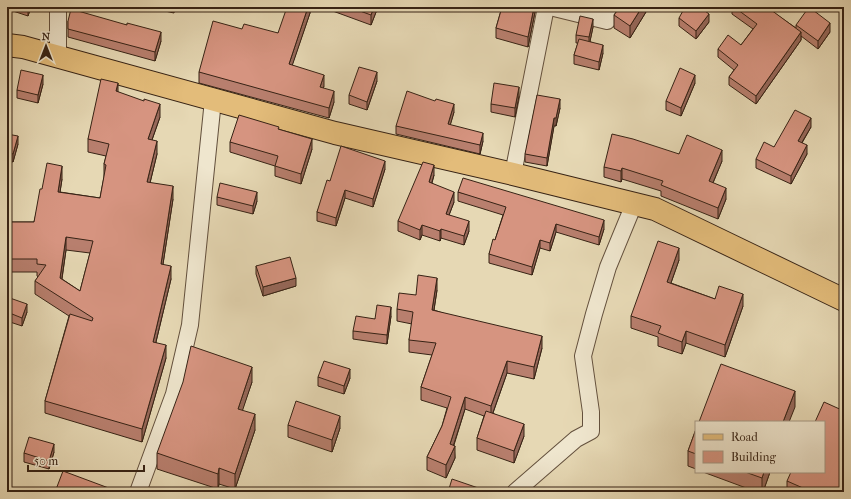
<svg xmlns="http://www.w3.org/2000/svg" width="851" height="499" viewBox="0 0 851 499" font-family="'IM FELL French Canon',serif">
  <rect width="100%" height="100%" fill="#e6d8b4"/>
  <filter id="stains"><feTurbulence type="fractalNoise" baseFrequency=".005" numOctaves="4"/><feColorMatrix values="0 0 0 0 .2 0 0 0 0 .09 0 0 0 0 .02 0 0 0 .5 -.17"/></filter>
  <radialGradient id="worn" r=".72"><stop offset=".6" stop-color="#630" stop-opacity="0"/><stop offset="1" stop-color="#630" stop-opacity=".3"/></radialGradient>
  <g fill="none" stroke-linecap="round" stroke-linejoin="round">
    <defs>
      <g id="street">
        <polyline points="58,7 58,57"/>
        <polyline points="550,7 607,21 618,7"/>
        <polyline points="513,174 546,7"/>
        <polyline points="138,492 174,394 190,325 213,100"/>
        <polyline points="515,492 576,439 591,431 591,412 583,356 594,314 608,267 634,204"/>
      </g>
      <polyline id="primary" points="7,45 23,47 335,133 513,174 655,209 844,300"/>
    </defs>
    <!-- street casing -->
    <use href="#street" stroke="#63503d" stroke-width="18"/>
    <!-- primary casing -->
    <use href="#primary" stroke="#372315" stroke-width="24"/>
    <!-- street -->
    <use href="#street" stroke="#efe6ce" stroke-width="16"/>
    <!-- primary -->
    <use href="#primary" stroke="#e3bc7a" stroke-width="22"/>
  </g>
  <!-- wall -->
  <g fill="#b87f6e" stroke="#372315" fill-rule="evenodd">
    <polygon points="13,7 31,7 28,16 13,11"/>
    <polygon points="156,7 175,7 174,13 156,9"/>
    <polygon points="268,7 283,7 282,10"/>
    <polygon points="310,7 310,13 292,65 324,86 323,88 334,102 329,118 199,83 199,72 278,33"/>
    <polygon points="330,7 378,7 371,25 330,10"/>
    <polygon points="502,7 536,7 528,47 496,38 496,28"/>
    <polygon points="620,7 649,7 630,38 614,28 614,15"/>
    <polygon points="732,7 772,7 770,10 796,28 796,25 830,32 818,49 801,36 801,40 756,104 729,85 729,77 734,70 718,57 718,49 741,45 753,29 732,14"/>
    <polygon points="679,18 709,22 696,39 679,26"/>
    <polygon points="68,21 127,25 161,41 155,61 68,37"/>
    <polygon points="593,27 590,41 603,53 599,70 574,64 574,55 578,43 576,43 576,35"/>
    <polygon points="377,81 367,110 349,104 349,95"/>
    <polygon points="695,83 681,116 666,110 666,101"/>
    <polygon points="43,84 38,103 17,98 17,90"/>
    <path d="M 118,92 L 160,117 L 152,140 L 157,154 L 150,183 L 173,199 L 163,264 L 171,279 L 156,342 L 166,358 L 142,442 L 45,413 L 45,401 L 69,316 L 35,294 L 35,281 L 38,277 L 37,276 L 37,272 L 7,272 L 7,222 L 34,222 L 42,189 L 62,179 L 60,192 L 100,198 L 104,177 L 104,164 L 106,156 L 88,152 L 88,139 ZM 66,250 L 90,253 L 80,291 L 62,279 Z"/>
    <polygon points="519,96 515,117 491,112 491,104"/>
    <polygon points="560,108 556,126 554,126 547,166 525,162 525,154"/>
    <polygon points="454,112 450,125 483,141 480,154 396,134 396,126"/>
    <polygon points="811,127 802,143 807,154 791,184 756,168 756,159 774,147"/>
    <polygon points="279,129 312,149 301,184 275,176 275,166 230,152 230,142"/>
    <polygon points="7,134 18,144 13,162 7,161"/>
    <polygon points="679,154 722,161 713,183 726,199 718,219 661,196 661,191 622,179 621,182 604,177 604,167"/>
    <polygon points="385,169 373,207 345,198 336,226 317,221 317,212 330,181"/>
    <polygon points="434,175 432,183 454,202 449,215 469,231 464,245 441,238 440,241 422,235 420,240 398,231 398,221"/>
    <polygon points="458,192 604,229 599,245 556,232 550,251 540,248 532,275 489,263 489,254 495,240 503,215 458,201"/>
    <polygon points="217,197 257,201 253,214 217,205"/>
    <polygon points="679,260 671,283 715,299 743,306 725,357 686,343 682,354 658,346 658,337 631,328 631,316"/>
    <polygon points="256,266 296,286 263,296 256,274"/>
    <polygon points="437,290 434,310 542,348 534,379 507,373 493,413 524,436 514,463 477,450 477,438 484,416 465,409 454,445 455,458 446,478 427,470 427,457 442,426 447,408 421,400 421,387 432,355 409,352 409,340 412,324 397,321 397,309 416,295"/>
    <polygon points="7,297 27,312 22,326 7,321"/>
    <polygon points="391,316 387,344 353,339 353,331 375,319"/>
    <polygon points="318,377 350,378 344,394 318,386"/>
    <polygon points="252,382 242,410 255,430 235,489 219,484 218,489 157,469 157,453"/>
    <polygon points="288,425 340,428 332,452 288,437"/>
    <polygon points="696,429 696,469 688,466 688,451"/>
    <polygon points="54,452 49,469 24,462 24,453"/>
    <polygon points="703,472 770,472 763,492 757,492"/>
    <polygon points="787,481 844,492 787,492"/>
  </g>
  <!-- shaded-wall -->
  <g fill="#96685a" stroke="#372315">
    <polygon points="29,7 31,7 28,16 28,8"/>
    <polygon points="308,7 310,7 310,13 289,75 289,64"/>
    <polygon points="374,7 378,7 371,25 371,15"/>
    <polygon points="534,7 536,7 528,47 528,37"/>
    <polygon points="642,7 649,7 630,38 630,26"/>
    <polygon points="766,7 772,7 766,15"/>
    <polygon points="709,14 709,22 696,39 696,31"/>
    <polygon points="593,19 593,27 589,46 589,37"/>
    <polygon points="830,23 830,32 818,49 818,41"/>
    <polygon points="161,32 161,41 155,61 155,52"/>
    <polygon points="801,32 801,40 756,104 756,96"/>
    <polygon points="603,45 603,53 599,70 599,62"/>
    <polygon points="377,72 377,81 367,110 367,102"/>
    <polygon points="43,75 43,84 38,103 38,95"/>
    <polygon points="324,75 324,86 320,97 320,87"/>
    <polygon points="695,75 695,83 681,116 681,108"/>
    <polygon points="118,83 118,96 116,91"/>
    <polygon points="519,87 519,96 515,117 515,108"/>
    <polygon points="334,91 334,102 329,118 329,108"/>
    <polygon points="560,99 560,108 556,126 556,118"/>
    <polygon points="160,104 160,117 148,151 148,139"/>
    <polygon points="454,104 454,112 448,133 448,124"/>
    <polygon points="554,118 554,126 547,166 547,158"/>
    <polygon points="811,118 811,127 798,149 798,141"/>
    <polygon points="483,133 483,141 480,154 480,145"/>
    <polygon points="18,136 18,144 13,162 13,154"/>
    <polygon points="312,139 312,149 301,184 301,174"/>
    <polygon points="157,141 157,154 147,195 147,182"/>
    <polygon points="807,145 807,154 791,184 791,176"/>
    <polygon points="722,150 722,161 709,192 709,181"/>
    <polygon points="385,161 385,169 373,207 373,199"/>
    <polygon points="434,165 434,175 429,192 429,182"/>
    <polygon points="62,166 62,179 58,205 58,192"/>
    <polygon points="622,168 622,179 621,182 621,171"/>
    <polygon points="173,186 173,199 161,277 161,264"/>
    <polygon points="726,188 726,199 718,219 718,208"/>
    <polygon points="345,190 345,198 336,226 336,218"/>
    <polygon points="257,192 257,201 253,214 253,206"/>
    <polygon points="454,192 454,202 446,223 446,214"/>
    <polygon points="604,220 604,229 599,245 599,237"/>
    <polygon points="469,221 469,231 464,245 464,236"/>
    <polygon points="556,224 556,232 550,251 550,243"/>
    <polygon points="422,225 422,235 420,240 420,230"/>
    <polygon points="441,229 441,238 440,241 440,231"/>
    <polygon points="66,237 66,250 60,291 60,278"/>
    <polygon points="540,240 540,248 532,275 532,267"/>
    <polygon points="679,248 679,260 667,294 667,282"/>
    <polygon points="171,266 171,279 153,354 153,342"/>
    <polygon points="296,278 296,286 263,296 263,287"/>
    <polygon points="437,278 437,290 432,322 432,310"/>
    <polygon points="743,294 743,306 725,357 725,345"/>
    <polygon points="27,304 27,312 22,326 22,318"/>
    <polygon points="391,307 391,316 387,344 387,335"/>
    <polygon points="686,331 686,343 682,354 682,342"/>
    <polygon points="542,336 542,348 534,379 534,367"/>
    <polygon points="166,345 166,358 142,442 142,429"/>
    <polygon points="507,361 507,373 491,418 491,406"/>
    <polygon points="252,367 252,382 238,424 238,409"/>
    <polygon points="350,369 350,378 344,394 344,386"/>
    <polygon points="795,391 795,407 789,422 783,422"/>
    <polygon points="465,397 465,409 450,456 450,444"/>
    <polygon points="255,414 255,430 235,489 235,474"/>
    <polygon points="340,416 340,428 332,452 332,440"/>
    <polygon points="524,424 524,436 514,463 514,451"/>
    <polygon points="54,444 54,452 49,469 49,461"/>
    <polygon points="455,446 455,458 446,478 446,465"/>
    <polygon points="219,468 219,484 218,489 218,474"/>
    <polygon points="764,472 770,472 763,492 762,492 762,478"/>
  </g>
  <!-- building -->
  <g fill="#d69480" stroke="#372315" fill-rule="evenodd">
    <polygon points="287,7 308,7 289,64 324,75 320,87 334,91 329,108 199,72 213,21 242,29 244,24 278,33"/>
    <polygon points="349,7 374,7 371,15"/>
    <polygon points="502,7 534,7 528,37 496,28"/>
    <polygon points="620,7 642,7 630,26 614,15"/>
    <polygon points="685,7 700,7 709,14 696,31 679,18"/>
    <polygon points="734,7 767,7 801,32 756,96 729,77 738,65 718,49 728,35 741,45 757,24"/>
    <polygon points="809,7 830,23 818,41 796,25"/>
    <polygon points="71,9 127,25 127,23 161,32 155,52 68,29 68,21"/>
    <polygon points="580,16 593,19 589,37 576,35"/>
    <polygon points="579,39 603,45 599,62 574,55"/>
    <polygon points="359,67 377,72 367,102 349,95"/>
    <polygon points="680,68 695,75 681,108 666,101"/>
    <polygon points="21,70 43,75 38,95 17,90"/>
    <path d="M 101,79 L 118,83 L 116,91 L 144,101 L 144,99 L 160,104 L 148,139 L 157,141 L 147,182 L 173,186 L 161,264 L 171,266 L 153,342 L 166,345 L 142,429 L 45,401 L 70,314 L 92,321 L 93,318 L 35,281 L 46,265 L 37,264 L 37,259 L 7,259 L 7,222 L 34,222 L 40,189 L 42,189 L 47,163 L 62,166 L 58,192 L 100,198 L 106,165 L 104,164 L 109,144 L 88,139 ZM 66,237 L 93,241 L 80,291 L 60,278 Z"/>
    <polygon points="494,83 519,87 515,108 491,104"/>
    <polygon points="407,91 435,101 436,99 454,104 448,124 483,133 480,145 396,126"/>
    <polygon points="537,95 560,99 556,118 554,118 547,158 525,154"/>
    <polygon points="795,110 811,118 798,141 807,145 791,176 756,159 764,142 774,147"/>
    <polygon points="239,115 279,127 278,129 312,139 301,174 275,166 278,156 230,142"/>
    <polygon points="7,134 18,136 13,154 7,152"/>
    <polygon points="612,134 633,139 679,154 687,135 722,150 709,181 726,188 718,208 661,185 663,181 622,168 621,171 604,167"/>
    <polygon points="341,146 385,161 373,199 345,190 336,218 317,212 327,180 330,181"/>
    <polygon points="423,162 434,165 429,182 454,192 446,214 469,221 464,236 441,229 440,231 422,225 420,230 398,221"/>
    <polygon points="463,178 604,220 599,237 556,224 550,243 540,240 532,267 489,254 493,239 495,240 506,207 458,192"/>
    <polygon points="220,183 257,192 253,206 217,197"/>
    <polygon points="658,241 679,248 667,282 715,299 719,286 743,294 725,345 686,331 682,342 658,333 661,326 631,316"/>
    <polygon points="290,257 296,278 263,287 256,266"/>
    <polygon points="418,275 437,278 432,310 542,336 534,367 507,361 491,406 465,397 450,444 455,446 446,465 427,457 442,426 451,397 421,387 436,343 409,340 413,312 397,309 399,293 416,295"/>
    <polygon points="7,297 27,304 22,318 7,312"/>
    <polygon points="377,305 391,307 387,335 353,331 356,316 375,319"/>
    <polygon points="191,346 252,367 238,409 255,414 235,474 219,468 218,474 157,453 183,382"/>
    <polygon points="324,361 350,369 344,386 318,377"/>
    <polygon points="721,364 795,391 783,422 699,422"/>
    <polygon points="296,401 340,416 332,440 288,425"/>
    <polygon points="824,402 844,411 844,492 812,492 787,481 791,472 824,472 824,422 815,422"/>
    <polygon points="486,411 524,424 514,451 477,438"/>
    <polygon points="696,429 696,454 688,451"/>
    <polygon points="29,437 54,444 49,461 24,453"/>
    <polygon points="63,471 114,490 113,492 55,492"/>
    <polygon points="745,472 764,472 762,478"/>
    <polygon points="452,479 490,492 448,492"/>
    <polygon points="394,490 400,492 393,492"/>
  </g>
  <!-- margin -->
  <rect width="851" height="499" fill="none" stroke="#e6d8b4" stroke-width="24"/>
  <rect x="8" y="8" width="835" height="483" fill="none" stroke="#372315" stroke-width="2"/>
  <rect x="12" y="12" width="827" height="475" fill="none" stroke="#372315"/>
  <!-- legend -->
  <rect x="695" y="421" width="130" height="52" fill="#efe6ce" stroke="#a59884"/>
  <rect x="703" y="434" width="20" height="6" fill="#e3bc7a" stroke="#a59884"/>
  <text x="731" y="441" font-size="12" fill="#372315">Road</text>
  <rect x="703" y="451" width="20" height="12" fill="#d69480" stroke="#a59884"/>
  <text x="731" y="461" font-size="12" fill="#372315">Building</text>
  <!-- north arrow -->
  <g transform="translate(46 46)" stroke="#efe6ce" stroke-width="3" paint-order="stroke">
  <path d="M0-3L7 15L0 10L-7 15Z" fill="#372315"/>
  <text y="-6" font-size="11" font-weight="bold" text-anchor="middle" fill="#372315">N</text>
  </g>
  <!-- scale -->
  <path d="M28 465v6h116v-6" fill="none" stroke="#372315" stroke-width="2"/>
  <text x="34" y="465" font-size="12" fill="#372315" stroke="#efe6ce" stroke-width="3" paint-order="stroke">50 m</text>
  <rect width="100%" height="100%" filter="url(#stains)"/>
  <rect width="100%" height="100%" fill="url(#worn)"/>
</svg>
